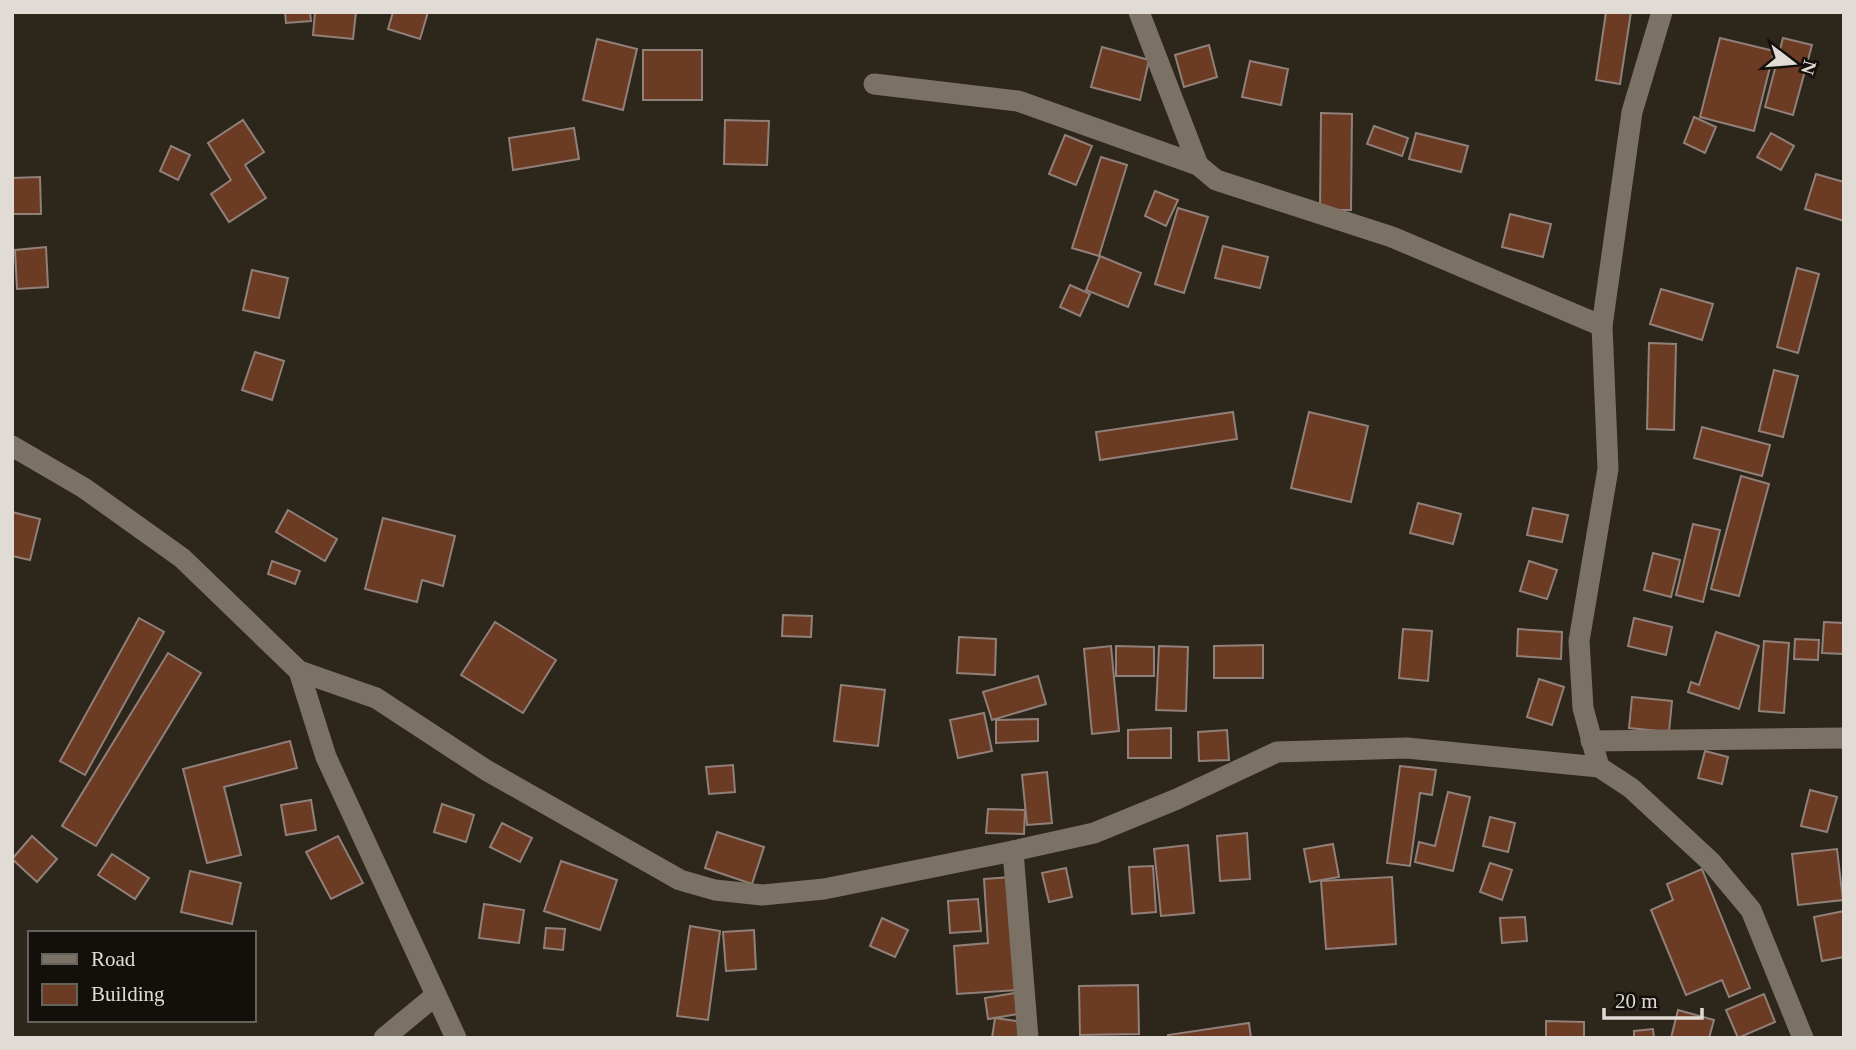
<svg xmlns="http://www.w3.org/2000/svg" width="1856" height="1050" viewBox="0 0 1856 1050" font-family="'Times New Roman',serif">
  <rect width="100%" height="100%" fill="#2d261b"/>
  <!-- building -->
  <g fill="#6c3b24" stroke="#908079" stroke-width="2">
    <polygon points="285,12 310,12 311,21 286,23"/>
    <polygon points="315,12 356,12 353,39 313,35"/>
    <polygon points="393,12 428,12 420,39 388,29"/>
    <polygon points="1606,12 1631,12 1620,84 1596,80"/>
    <polygon points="1720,38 1774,51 1754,131 1700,117"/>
    <polygon points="1783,38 1812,45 1793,115 1765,107"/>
    <polygon points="597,39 637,49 623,110 583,100"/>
    <polygon points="1209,45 1217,77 1184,87 1175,55"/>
    <polygon points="1102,47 1149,60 1140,100 1091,87"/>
    <rect x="643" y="50" width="59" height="50"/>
    <polygon points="1250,61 1288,69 1281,105 1242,97"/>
    <polygon points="1321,113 1352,114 1351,210 1320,210"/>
    <polygon points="1694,117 1716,127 1705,153 1684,143"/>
    <polygon points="243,120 264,152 245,165 266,198 229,222 211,194 231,180 208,143"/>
    <polygon points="725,120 769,121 767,165 724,164"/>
    <polygon points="1374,126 1408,138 1402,156 1367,144"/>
    <polygon points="574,128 579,159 513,170 509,138"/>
    <polygon points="1416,133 1468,146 1461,172 1409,159"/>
    <polygon points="1771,133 1794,146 1781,170 1757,157"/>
    <polygon points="1065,135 1092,146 1076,185 1049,174"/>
    <polygon points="171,146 190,155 178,180 160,171"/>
    <polygon points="1101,157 1127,165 1099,256 1072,248"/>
    <polygon points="1816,174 1844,182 1844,221 1805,209"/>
    <polygon points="40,177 41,214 13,214 12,178"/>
    <polygon points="1155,191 1178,200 1166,226 1145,216"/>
    <polygon points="1178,208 1208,217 1184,293 1155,284"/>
    <polygon points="1510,214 1551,224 1543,257 1502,247"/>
    <polygon points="1223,246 1268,257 1260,288 1215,278"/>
    <polygon points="46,247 48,287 17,289 15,250"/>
    <polygon points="1100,256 1141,273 1128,307 1086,290"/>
    <polygon points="1797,268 1819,274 1798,353 1777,347"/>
    <polygon points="252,270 288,278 279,318 243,310"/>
    <polygon points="1070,285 1090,294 1080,316 1060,307"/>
    <polygon points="1661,289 1713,304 1702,340 1650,324"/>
    <polygon points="1649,343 1676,344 1674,430 1647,429"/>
    <polygon points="255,352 284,361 272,400 242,390"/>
    <polygon points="1774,370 1798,376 1783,437 1759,431"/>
    <polygon points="1233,412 1237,439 1100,460 1096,432"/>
    <polygon points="1309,412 1368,426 1351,502 1291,488"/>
    <polygon points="1702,427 1770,445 1762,476 1694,458"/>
    <polygon points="1741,476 1769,484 1739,596 1711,589"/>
    <polygon points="1418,503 1461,514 1453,544 1410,533"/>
    <polygon points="1533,508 1568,515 1562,542 1527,535"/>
    <polygon points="288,510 337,539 325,561 276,532"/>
    <polygon points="12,512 40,519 30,560 12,556"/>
    <polygon points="383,518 455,536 443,586 422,580 417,602 365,589"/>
    <polygon points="1693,524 1720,530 1703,602 1676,595"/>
    <polygon points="1653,553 1680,560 1671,597 1644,590"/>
    <polygon points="272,561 300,571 295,584 268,574"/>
    <polygon points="1529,561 1557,570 1547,599 1520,591"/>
    <polygon points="783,615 812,616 811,637 782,636"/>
    <polygon points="139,618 164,632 85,775 60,761"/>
    <polygon points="1634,618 1672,627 1666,655 1628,646"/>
    <polygon points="495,622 556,660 523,713 461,675"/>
    <polygon points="1824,622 1844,623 1844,654 1822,653"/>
    <polygon points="1403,629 1432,631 1428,681 1399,678"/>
    <polygon points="1518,629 1562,632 1561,659 1517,656"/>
    <polygon points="1716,632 1759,646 1739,709 1688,692 1691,682 1699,685"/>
    <polygon points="959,637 996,639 995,675 957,673"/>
    <polygon points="1795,639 1819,640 1818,660 1794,659"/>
    <polygon points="1764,641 1789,643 1784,713 1759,711"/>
    <polygon points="1263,645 1263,678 1214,678 1214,646"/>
    <polygon points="1111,646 1119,731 1092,734 1084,649"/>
    <polygon points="1116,646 1154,647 1154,676 1116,676"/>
    <polygon points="1159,646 1188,647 1186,711 1156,710"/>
    <polygon points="168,653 201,673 96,846 62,826"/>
    <polygon points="1038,676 1046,704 992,720 983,692"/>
    <polygon points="1539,679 1564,687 1552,725 1527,717"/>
    <polygon points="841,685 885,690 878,746 834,741"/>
    <polygon points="1632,697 1672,701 1669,732 1629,728"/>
    <polygon points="984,713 992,751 958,758 950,720"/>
    <polygon points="1038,719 1038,741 996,743 996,720"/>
    <polygon points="1171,728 1171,758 1128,758 1128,730"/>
    <polygon points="1227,730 1229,760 1199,761 1198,732"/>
    <polygon points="290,741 297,768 224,787 241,855 207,863 183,769"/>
    <polygon points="1705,751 1728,757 1722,784 1698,778"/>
    <polygon points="733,765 735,792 709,794 706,767"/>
    <polygon points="1400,766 1436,770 1432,795 1420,793 1410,866 1387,863"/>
    <polygon points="1047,772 1052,823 1027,825 1022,775"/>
    <polygon points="1810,790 1837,797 1827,832 1801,826"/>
    <polygon points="1448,792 1470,797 1453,871 1415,862 1419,842 1435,846"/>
    <polygon points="311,800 316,830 286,835 281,805"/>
    <polygon points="442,804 474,815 466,842 434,832"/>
    <polygon points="988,809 1025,810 1024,834 986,833"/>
    <polygon points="1490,817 1515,823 1508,852 1483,846"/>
    <polygon points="502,823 532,838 520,862 490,847"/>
    <polygon points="717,832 764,847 752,884 705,868"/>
    <polygon points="1247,833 1250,879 1220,881 1217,836"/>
    <polygon points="32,836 57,859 37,882 12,859"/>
    <polygon points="338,836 363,883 331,899 306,852"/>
    <polygon points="1333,844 1339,877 1310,882 1304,849"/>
    <polygon points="1188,845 1194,913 1161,916 1154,849"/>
    <polygon points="1837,849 1843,900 1798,905 1792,854"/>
    <polygon points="112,854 149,878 135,899 98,875"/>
    <polygon points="561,861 617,880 600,930 544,911"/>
    <polygon points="1490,863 1512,870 1502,900 1480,892"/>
    <polygon points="1153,866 1156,912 1132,914 1129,867"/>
    <polygon points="1066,868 1072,897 1049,902 1042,873"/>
    <polygon points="1702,869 1750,988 1729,997 1722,980 1686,995 1651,910 1673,900 1667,884"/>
    <polygon points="190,871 241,883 232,924 181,912"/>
    <polygon points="1011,877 1018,990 957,994 954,946 988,943 984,879"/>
    <polygon points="1392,877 1396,944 1326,949 1321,881"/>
    <polygon points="978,899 981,931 950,933 948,901"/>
    <polygon points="484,904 524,910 519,943 479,938"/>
    <polygon points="1844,911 1844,957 1822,961 1814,917"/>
    <polygon points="1525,917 1527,941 1502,943 1500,918"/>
    <polygon points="882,918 908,930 895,957 870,946"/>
    <polygon points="690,926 720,931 708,1020 677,1016"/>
    <polygon points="546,928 565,929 563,950 544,948"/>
    <polygon points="754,930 756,969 726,971 723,932"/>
    <polygon points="1138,985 1139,1034 1080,1035 1079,986"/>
    <polygon points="1015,993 1018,1014 988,1019 985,998"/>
    <polygon points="1764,994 1775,1022 1738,1038 1726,1010"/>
    <polygon points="1678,1010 1714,1020 1709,1038 1671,1038"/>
    <polygon points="995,1018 1023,1022 1021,1038 992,1038"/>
    <polygon points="1546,1021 1584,1022 1584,1038 1546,1038"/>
    <polygon points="1249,1023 1251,1038 1168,1038 1168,1035"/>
    <polygon points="1653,1029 1654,1038 1634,1038 1634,1031"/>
  </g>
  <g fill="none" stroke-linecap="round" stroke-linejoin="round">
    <!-- minor -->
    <g stroke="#7b7265" stroke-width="21">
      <polyline points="1139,12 1198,165 1216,180 1392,237 1602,326"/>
      <polyline points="874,84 1018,101 1198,165"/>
      <polyline points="12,446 84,488 182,558 299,671 376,698 486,770 680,880 715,890 762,895 824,889 1013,851 1094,833 1177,799 1277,752 1407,748 1599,767 1631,788 1711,862 1751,910 1803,1038"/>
      <polyline points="299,671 326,757 456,1038"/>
      <polyline points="1591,741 1844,738"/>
      <polyline points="1599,767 1583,708 1579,641 1608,469 1602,326 1632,112 1662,12"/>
      <polyline points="1013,851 1028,1038"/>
      <polyline points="384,1038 436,995"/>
    </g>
  </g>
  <!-- border -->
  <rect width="1856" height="1050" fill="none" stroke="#e0dbd4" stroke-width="28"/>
  <!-- legend -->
  <rect x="28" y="931" width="228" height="91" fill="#130f0a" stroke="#65615b" stroke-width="2"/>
  <rect x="42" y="954" width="35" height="10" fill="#7b7265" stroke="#65615b" stroke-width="2"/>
  <text x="91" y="966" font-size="21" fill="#e0dbd4">Road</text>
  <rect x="42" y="984" width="35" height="21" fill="#6c3b24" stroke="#65615b" stroke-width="2"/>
  <text x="91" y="1001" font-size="21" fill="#e0dbd4">Building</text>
  <!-- north arrow -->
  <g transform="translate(1793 63) rotate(106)" stroke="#130f0a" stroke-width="5" paint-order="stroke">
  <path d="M0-5L12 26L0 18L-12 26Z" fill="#e0dbd4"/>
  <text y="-10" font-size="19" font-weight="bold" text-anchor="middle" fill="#e0dbd4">N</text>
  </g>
  <!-- scale -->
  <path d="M1604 1008v10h98v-10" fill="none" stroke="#e0dbd4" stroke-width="3.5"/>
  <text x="1615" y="1008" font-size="21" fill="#e0dbd4" stroke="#130f0a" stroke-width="5" paint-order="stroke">20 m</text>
</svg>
